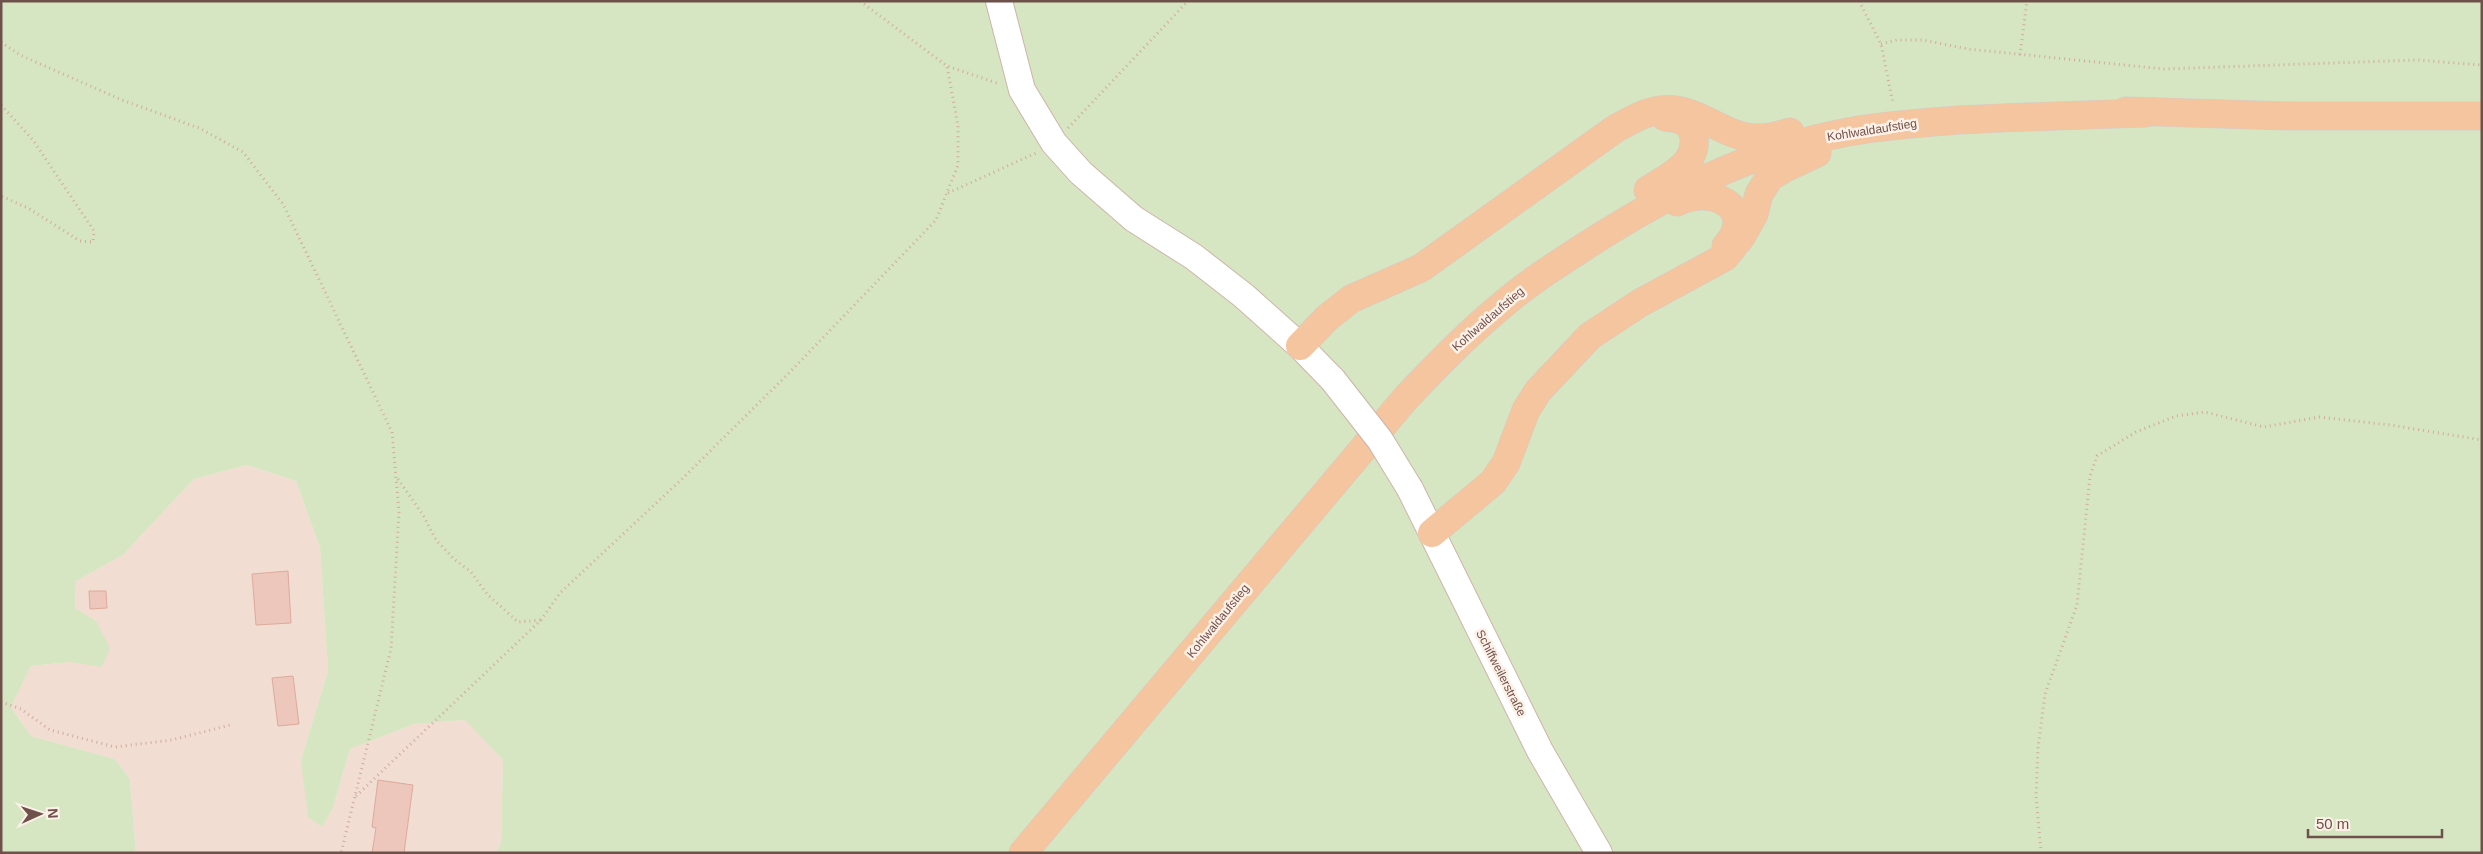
<svg xmlns="http://www.w3.org/2000/svg" width="2483" height="854" viewBox="0 0 2483 854" font-family="Arial,sans-serif">
  <rect width="100%" height="100%" fill="#faece2"/>
  <!-- residential -->
  <polygon fill="#f1ddd1" points="247,465 296,481 320,548 328,671 301,760 321,827 333,808 350,749 414,724 466,720 503,760 501,842 496,853 136,853 130,779 115,759 31,736 11,707 31,666 70,662 96,621 75,608 76,581 123,555 194,479"/>
  <!-- green -->
  <polygon fill="#d7e6c2" points="1,1 2482,1 2482,853 496,853 501,842 503,760 465,720 414,724 350,749 333,808 322,827 308,817 301,760 328,671 320,548 296,481 247,465 194,479 123,555 76,581 75,608 96,621 110,648 102,667 70,662 31,666 11,707 31,736 115,759 130,779 136,853 1,853"/>
  <!-- building -->
  <g fill="#edc6bc" stroke="#deaa9d">
    <polygon points="288,571 291,623 256,625 252,574"/>
    <polygon points="89,591 106,591 107,608 90,609"/>
    <polygon points="293,676 299,724 278,726 272,678"/>
    <polygon points="378,780 413,785 404,853 372,853 376,828 372,827"/>
  </g>
  <g fill="none" stroke-linecap="round" stroke-linejoin="round">
    <defs>
      <g id="secondary">
        <polyline points="999,1 1022,90 1054,143 1081,173 1134,219 1194,257 1244,296 1300,346 1333,380"/>
        <polyline points="1410,489 1540,751 1599,853"/>
      </g>
      <g id="primary">
        <polyline points="2126,111 2290,116 2482,116"/>
        <path d="M 1648,190 C 1669,176 1701,163 1693,133 C 1689,120 1677,118 1665,117"/>
        <path d="M 1677,202 C 1713,184 1758,209 1726,246"/>
        <path d="M 1300,346 L 1327,318 L 1351,299 L 1421,268 L 1615,129 C 1630,121 1644,112 1661,110 C 1696,105 1722,137 1756,138 C 1768,139 1779,135 1790,132"/>
        <polyline points="1432,533 1493,482 1506,463 1526,410 1538,391 1590,336 1640,303 1725,257 1741,237 1754,214 1759,194 1770,177 1787,167 1817,153"/>
        <path d="M 1023,853 L 1405,399 C 1435,367 1466,335 1500,307 C 1525,285 1553,267 1581,249 C 1662,196 1751,150 1848,132 C 1884,125 1922,123 1959,120 C 2021,117 2082,115 2145,113"/>
      </g>
    </defs>
    <!-- secondary casing -->
    <use href="#secondary" stroke="#cfb3aa" stroke-width="28"/>
    <!-- primary casing -->
    <use href="#primary" stroke="#d4cbc9" stroke-width="29"/>
    <!-- path -->
    <g stroke="#d1aa9f" stroke-width="3" stroke-dasharray="1 4" stroke-linecap="butt">
      <polyline points="860,1 947,66 997,83"/>
      <polyline points="1859,1 1881,44 1893,104"/>
      <polyline points="1,42 20,55 122,100 199,128 243,152 283,204 392,432 399,512 391,649 341,853"/>
      <polyline points="1881,44 1897,40 1923,40 1968,49 2164,69 2417,60 2482,65"/>
      <polyline points="2020,55 2027,1"/>
      <polyline points="1,105 33,140 94,231 93,242 80,241 28,208 1,196"/>
      <polyline points="1068,128 1188,1"/>
      <polyline points="948,193 1036,153"/>
      <polyline points="398,479 423,515 436,540 454,559 471,572 487,594 518,622 541,620"/>
      <polyline points="1,702 21,709 50,730 115,747 172,740 230,725"/>
      <polyline points="356,796 541,620 560,593 683,478 790,372 936,220 958,165 958,126 947,66"/>
      <polyline points="2041,853 2036,796 2038,748 2045,694 2077,605 2090,476 2097,456 2136,432 2176,416 2205,412 2264,427 2319,417 2390,425 2482,440"/>
    </g>
    <!-- secondary -->
    <use href="#secondary" stroke="#fff" stroke-width="26"/>
    <!-- primary -->
    <use href="#primary" stroke="#f4c59f" stroke-width="28"/>
    <defs>
      <polyline id="secondary-bridge" points="1333,380 1380,440 1410,489"/>
    </defs>
    <!-- secondary-bridge casing -->
    <use href="#secondary-bridge" stroke="#cfb3aa" stroke-width="28" stroke-linecap="butt"/>
    <!-- secondary-bridge -->
    <use href="#secondary-bridge" stroke="#fff" stroke-width="26"/>
  </g>
  <g text-anchor="middle" dominant-baseline="central" stroke-width="5" stroke-linejoin="round" paint-order="stroke">
    <!-- street labels -->
    <g font-size="12" fill="#6f514b" stroke="#fdf1e7">
      <text transform="translate(1872 130) rotate(-9)">Kohlwaldaufstieg</text>
      <text transform="translate(1488 319) rotate(-41)">Kohlwaldaufstieg</text>
      <text transform="translate(1218 621) rotate(-51)">Kohlwaldaufstieg</text>
      <text transform="translate(1501 673) rotate(63)">Schiffweilerstraße</text>
    </g>
  </g>
  <!-- border -->
  <rect width="2483" height="854" fill="none" stroke="#6f514b" stroke-width="5"/>
  <!-- north arrow -->
  <g transform="translate(40 814) rotate(87)" stroke="#fdf1e7" stroke-width="4" paint-order="stroke">
  <path d="M0-4L9 19L0 12L-9 19Z" fill="#6f514b"/>
  <text y="-8" font-size="14" font-weight="bold" text-anchor="middle" fill="#6f514b">N</text>
  </g>
  <!-- scale -->
  <path d="M2308 829v8h134v-8" fill="none" stroke="#6f514b" stroke-width="2.5"/>
  <text x="2316" y="829" font-size="15" fill="#6f514b" stroke="#fdf1e7" stroke-width="4" paint-order="stroke">50 m</text>
</svg>
